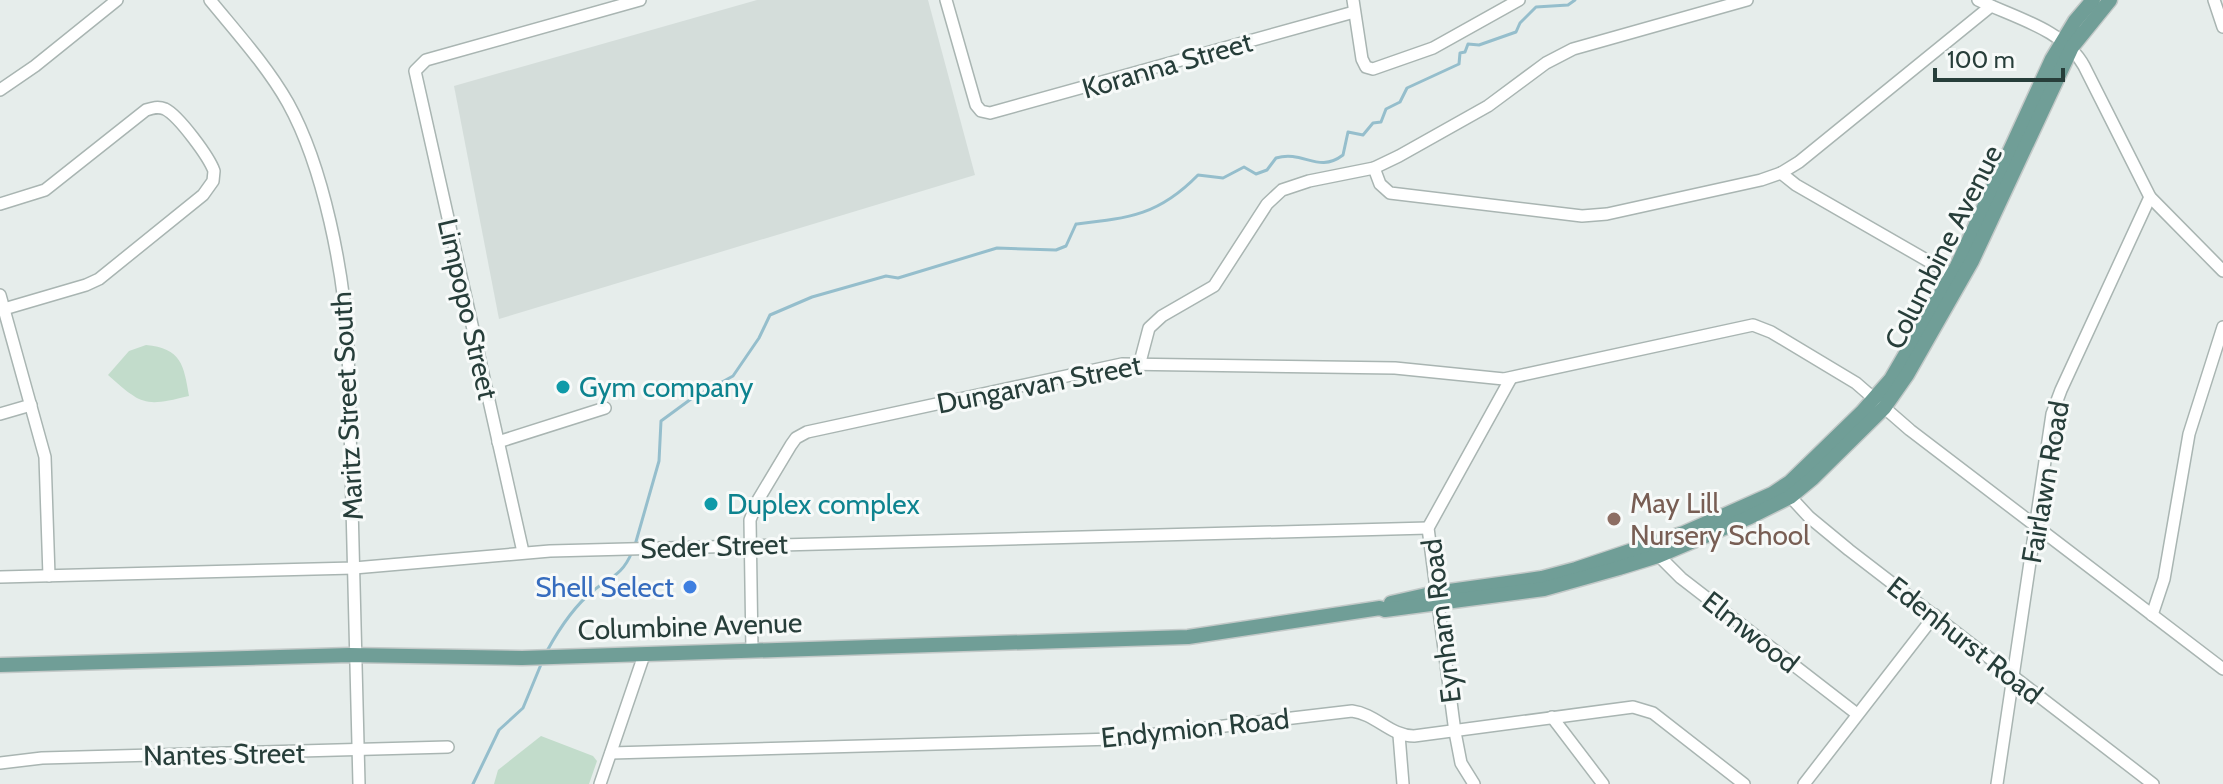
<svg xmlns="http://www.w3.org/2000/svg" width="2223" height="784" viewBox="0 0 2223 784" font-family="Cabin,sans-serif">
  <rect width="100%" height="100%" fill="#e6edeb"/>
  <!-- built -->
  <polygon fill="#d4ddda" points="757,0 928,0 975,175 499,319 454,86"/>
  <!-- green -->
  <g fill="#c2dccb">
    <path d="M 146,345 C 181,348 184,365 189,396 C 144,407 142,405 108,375 L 129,351 Z"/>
    <polygon points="541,736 593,756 597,761 589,784 494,784 498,770"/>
  </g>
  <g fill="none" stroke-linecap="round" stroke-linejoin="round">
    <!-- stream -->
    <g stroke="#95becc" stroke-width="3">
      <path d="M 635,545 L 659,461 L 661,421 L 691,399 L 733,376 L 759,338 L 770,315 L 812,297 L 886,276 L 898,278 L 997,248 L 1056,250 L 1066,246 L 1076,224 C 1130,218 1159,215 1198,175 L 1223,178 L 1244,167 L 1256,174 L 1267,170 L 1276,158 C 1304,150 1318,174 1343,155 L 1348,132 L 1363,135 L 1373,123 L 1381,122 L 1386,109 L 1400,102 L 1407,88 L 1459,64 L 1460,53 L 1465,52 L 1468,44 L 1479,45 L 1516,32 L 1520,23 L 1536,7 L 1568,5 L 1575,0"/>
      <path d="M 547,651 C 559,629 573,607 593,591 C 610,577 622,576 632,552"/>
      <polyline points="473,784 499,730 523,708 542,662"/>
    </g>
    <defs>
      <g id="minor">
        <path d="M 210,0 C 237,33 267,66 288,103 C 324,168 344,273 348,347 L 359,784"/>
        <polyline points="946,0 976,105 981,111 990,113 1354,12"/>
        <polyline points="1353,0 1362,59 1366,67 1373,69 1433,48 1519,0"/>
        <path d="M 1978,0 C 2013,17 2065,30 2084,66 L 2150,197 L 2223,271"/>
        <polyline points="2214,0 2223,27"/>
        <polyline points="0,90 35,66 117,0"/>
        <polyline points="1374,168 1380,184 1390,193 1582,216 1607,214 1761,180 1781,173 1799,162 1991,6"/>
        <polyline points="1781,173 1796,185 1956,277"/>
        <path d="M 0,204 L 45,190 L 146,110 C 152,108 158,106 165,109 C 179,116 209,157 214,171 L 213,181 L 203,195 L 99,279 L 86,285 L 4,309"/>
        <polyline points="0,295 45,457 49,576"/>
        <polyline points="1140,362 1149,328 1162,316 1214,286 1267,204 1282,190 1309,181 1374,168 1399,156 1488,106 1546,63 1573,49 1747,0"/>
        <polyline points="0,414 31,405"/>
        <polyline points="498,442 605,408"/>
        <polyline points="1785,491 1809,517 1849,550 2153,784"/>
        <polyline points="523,552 415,71 426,60 640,0"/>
        <polyline points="1655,552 1681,578 1857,714"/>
        <polyline points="0,577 354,568 550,551 1428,528"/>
        <polyline points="2152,615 2164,579 2189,434 2223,327"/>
        <polyline points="752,650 750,520 758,500 791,445 796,438 807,432 1122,364 1395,368 1504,379 1753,325 1771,332 1856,383 1910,430 2223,669"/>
        <polyline points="1552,717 1603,784"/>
        <polyline points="1399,735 1403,784"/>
        <path d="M 611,753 L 1114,739 L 1352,711 C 1376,714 1390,736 1414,736 L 1633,707 L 1653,713 L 1744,784"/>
        <polyline points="0,763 42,758 448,747"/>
        <polyline points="600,784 644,655"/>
        <polyline points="1474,784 1461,763 1455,732 1428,528 1511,378"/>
        <polyline points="1804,784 1935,615"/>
        <polyline points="1997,784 2052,414 2061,390 2150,197"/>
      </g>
      <g id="major">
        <polyline points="1391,603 1435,593 1542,578 1576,569 1684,533 1772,494 1790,482 1862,412 1891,379 1957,266 2052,59 2075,21 2093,0"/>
        <polyline points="0,665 350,655 522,658 1188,637 1380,608 1385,610 1544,589 1619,568 1658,556 1750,517 1790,497 1813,478 1884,408 1907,375 1972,261 2072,47 2110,0"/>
      </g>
    </defs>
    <!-- minor casing -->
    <use href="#minor" stroke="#a9b5b2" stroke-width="14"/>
    <!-- major casing -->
    <use href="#major" stroke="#c3c9c8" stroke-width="17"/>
    <!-- minor -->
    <use href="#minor" stroke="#fff" stroke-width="11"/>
    <!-- major -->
    <use href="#major" stroke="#709e97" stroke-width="14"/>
  </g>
  <!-- markers -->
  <g fill="#0f9aa8" stroke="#f7faf9" stroke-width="3">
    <circle cx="563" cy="387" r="8"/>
    <circle cx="711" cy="504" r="8"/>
  </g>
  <circle fill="#8d6e63" stroke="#f7faf9" stroke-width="3" cx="1614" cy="519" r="8"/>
  <circle fill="#3f7fe0" stroke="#f7faf9" stroke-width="3" cx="690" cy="587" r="8"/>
  <g text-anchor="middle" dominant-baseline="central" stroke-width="6" stroke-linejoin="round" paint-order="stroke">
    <!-- street labels -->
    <g font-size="28" fill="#273e3a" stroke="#f7faf9">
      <text transform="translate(1167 65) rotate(-16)">Koranna Street</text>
      <text transform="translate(1943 247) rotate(-63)">Columbine Avenue</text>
      <text transform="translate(468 309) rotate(77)">Limpopo Street</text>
      <text transform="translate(1039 384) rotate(-11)">Dungarvan Street</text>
      <text transform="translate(347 406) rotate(-93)">Maritz Street South</text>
      <text transform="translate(2045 482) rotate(-80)">Fairlawn Road</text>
      <text transform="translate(714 546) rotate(-2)">Seder Street</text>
      <text transform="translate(1441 621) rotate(-97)">Eynham Road</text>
      <text transform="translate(690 626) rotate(-2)">Columbine Avenue</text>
      <text transform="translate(1751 632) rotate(38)">Elmwood</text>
      <text transform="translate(1965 640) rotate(38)">Edenhurst Road</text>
      <text transform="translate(1195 728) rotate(-6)">Endymion Road</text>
      <text transform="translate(224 754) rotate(-1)">Nantes Street</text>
    </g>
    <!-- culture labels -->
    <g font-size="28" fill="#0d838f" stroke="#f7faf9" text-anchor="start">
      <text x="579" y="387">Gym company</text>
      <text x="727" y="504">Duplex complex</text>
    </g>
    <!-- education labels -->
    <g font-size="28" fill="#785e54" stroke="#f7faf9" text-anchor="start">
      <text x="1630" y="503">May Lill<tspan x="1630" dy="32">Nursery School</tspan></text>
    </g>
    <!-- shop labels -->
    <g font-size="28" fill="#366cbe" stroke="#f7faf9" text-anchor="end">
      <text x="674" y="587">Shell Select</text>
    </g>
  </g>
  <!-- scale -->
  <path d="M1935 68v12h128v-12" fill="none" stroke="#273e3a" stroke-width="4"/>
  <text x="1947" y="68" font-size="24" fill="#273e3a" stroke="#f7faf9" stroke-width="6" paint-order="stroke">100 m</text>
</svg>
